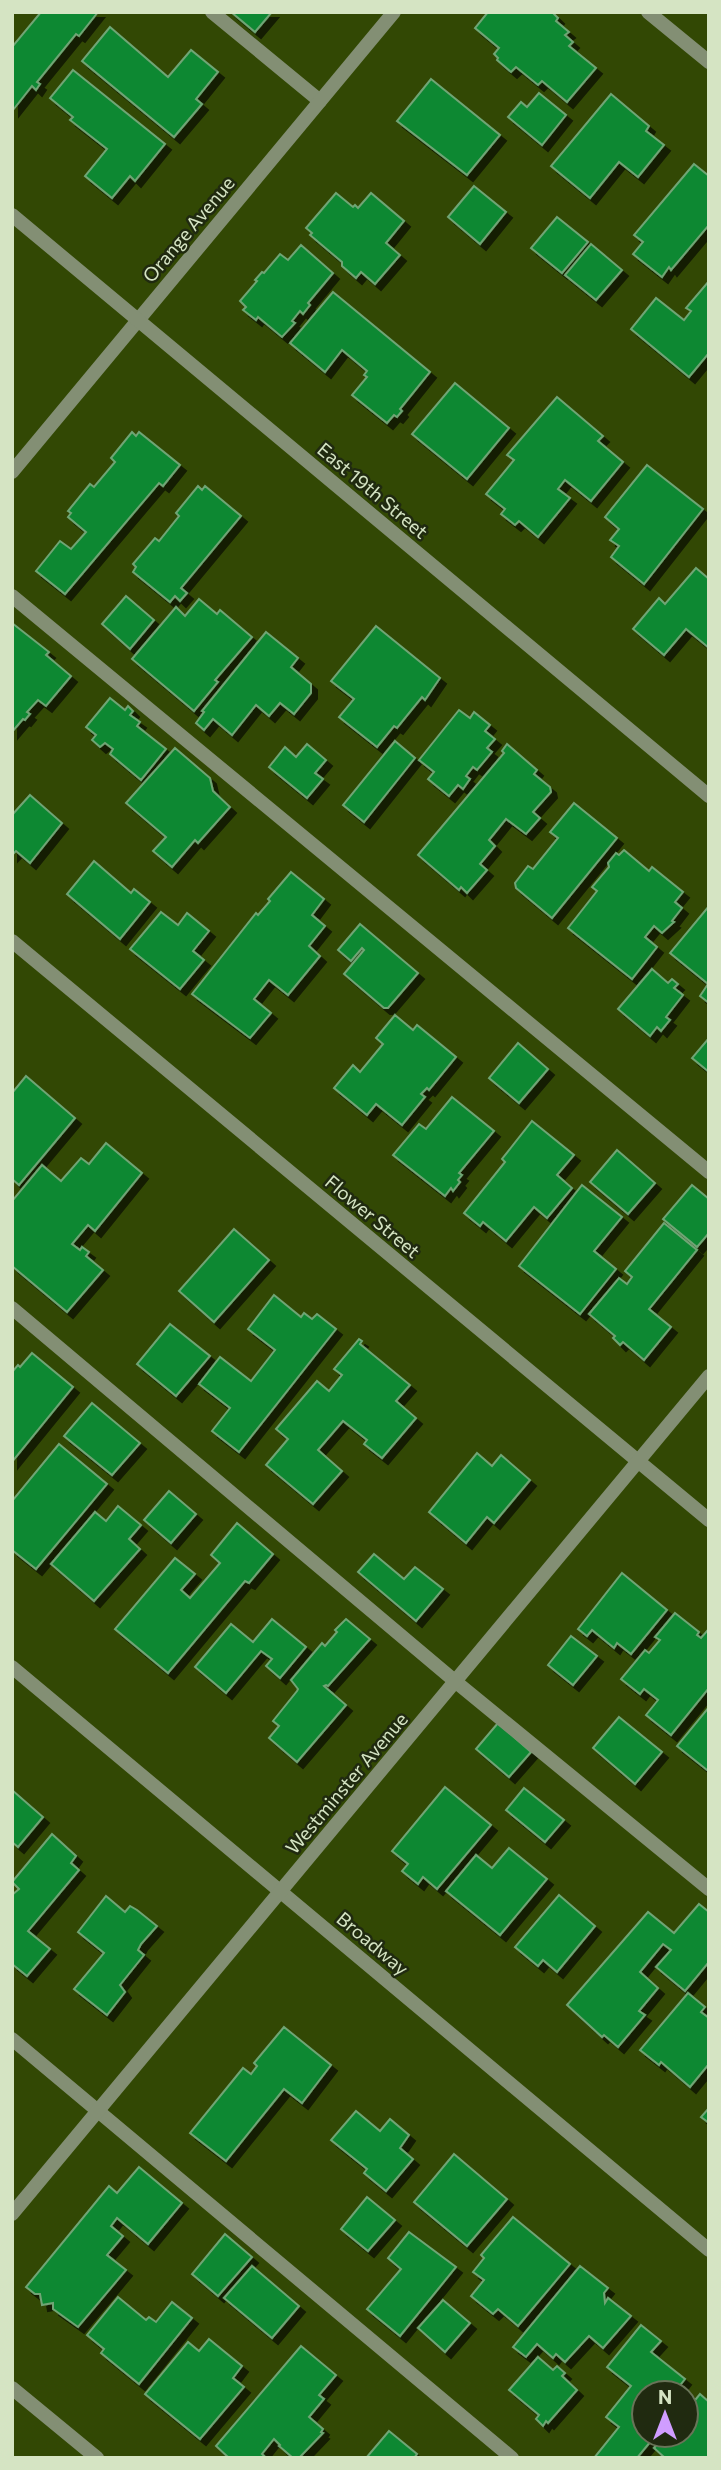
<svg xmlns="http://www.w3.org/2000/svg" width="721" height="2470" viewBox="0 0 721 2470" font-family="Commissioner,sans-serif">
  <defs>
    <filter id="shadow"><feDropShadow dx="6" dy="6" stdDeviation="0" flood-color="#0009"/></filter>
  </defs>
  <rect width="100%" height="100%" fill="#324804"/>
  <!-- building -->
  <g fill="#0f8833" stroke="#6fa575" stroke-width="2" filter="url(#shadow)">
    <polygon points="41,12 98,12 79,36 76,34 37,82 40,84 36,90 32,86 13,110 12,47"/>
    <polygon points="231,12 272,12 255,32"/>
    <polygon points="488,12 552,12 558,18 556,21 569,32 565,35 573,42 569,46 596,68 567,102 542,81 538,85 516,67 511,72 497,60 498,58 494,54 499,48 475,28"/>
    <polygon points="110,27 168,77 191,50 218,72 196,99 202,104 174,137 82,61"/>
    <polygon points="73,70 165,144 135,181 130,176 112,198 85,176 107,149 70,120 73,117 50,98"/>
    <polygon points="431,79 500,135 467,175 397,121"/>
    <polygon points="539,93 566,115 542,145 508,117 521,102 527,107"/>
    <polygon points="611,94 649,126 646,131 664,145 638,177 619,162 590,198 551,166"/>
    <polygon points="694,164 709,176 709,225 671,270 669,267 662,277 633,254 643,242 634,235"/>
    <polygon points="474,186 506,212 480,244 448,217"/>
    <polygon points="336,193 353,207 355,205 358,208 371,193 404,221 386,243 400,255 375,284 361,272 356,278 342,266 342,262 310,235 312,233 306,228"/>
    <polygon points="557,217 588,242 562,273 531,248"/>
    <polygon points="591,244 622,270 596,300 565,275"/>
    <polygon points="301,245 333,273 308,303 310,305 303,314 300,311 292,321 295,323 282,337 258,317 256,320 243,310 246,307 240,301 257,281 255,280 262,272 264,273 280,254 288,260"/>
    <polygon points="709,281 709,353 689,377 631,329 656,298 684,320 691,311 686,308"/>
    <polygon points="333,292 430,372 400,409 402,411 397,417 394,415 387,423 352,395 367,377 364,375 367,371 342,350 325,372 290,343"/>
    <polygon points="455,383 509,428 467,479 412,434"/>
    <polygon points="557,397 603,436 598,441 623,462 591,501 565,480 558,489 570,498 538,537 519,521 515,525 501,514 505,509 486,494 514,460 507,455"/>
    <polygon points="132,432 136,436 139,432 180,465 163,486 159,483 65,594 36,571 60,541 71,549 86,532 68,517 71,513 68,511 90,484 94,487 115,462 111,458"/>
    <polygon points="647,465 703,509 644,584 611,557 619,546 610,540 619,529 605,517"/>
    <polygon points="198,486 202,490 205,486 241,516 181,588 187,593 180,601 175,596 170,602 133,572 136,567 133,564 155,538 159,541 179,516 176,513"/>
    <polygon points="696,568 709,579 709,648 686,629 664,655 633,629 659,598 665,604"/>
    <polygon points="126,596 154,620 130,649 102,624"/>
    <polygon points="199,599 217,614 220,610 252,637 215,680 218,682 194,711 132,659 176,607 185,616"/>
    <polygon points="12,623 49,652 46,655 71,676 46,706 38,700 27,712 30,714 25,720 23,719 12,732"/>
    <polygon points="376,626 440,678 425,700 422,697 397,728 394,726 377,747 339,717 354,699 331,681"/>
    <polygon points="266,632 298,658 291,667 311,684 311,693 294,714 280,703 269,716 256,705 232,735 213,719 204,730 196,723 204,712 202,711"/>
    <polygon points="110,698 125,710 128,706 133,711 130,715 140,722 137,726 166,749 141,780 110,754 113,749 105,743 100,747 92,740 96,735 86,727"/>
    <polygon points="459,710 470,718 474,712 490,725 485,731 495,739 487,748 492,752 477,770 473,767 466,776 470,779 463,789 458,785 449,796 428,779 434,772 419,760"/>
    <polygon points="395,741 415,758 364,822 343,805"/>
    <polygon points="307,744 326,760 315,773 323,779 307,798 269,767 285,747 296,757"/>
    <polygon points="507,744 537,770 534,774 550,787 551,792 533,812 540,818 526,834 506,819 489,840 495,846 480,864 487,870 467,893 461,887 459,890 418,855 504,753 502,751"/>
    <polygon points="175,748 210,778 213,791 230,807 198,843 195,840 172,867 153,851 166,837 126,803"/>
    <polygon points="30,795 62,823 30,863 16,851 12,855 12,815"/>
    <polygon points="574,803 617,838 552,918 516,888 515,883 528,866 533,869 558,838 550,832"/>
    <polygon points="624,850 649,871 652,867 683,892 675,902 682,908 672,921 674,922 662,933 654,926 645,937 657,947 632,979 568,928 597,891 592,887 609,867 608,863 616,853 619,855"/>
    <polygon points="94,861 131,893 134,889 150,902 120,939 67,894"/>
    <polygon points="291,872 324,899 312,915 325,926 309,946 320,956 288,995 269,980 254,999 271,1013 250,1038 192,994 256,913 258,915 270,901 268,899"/>
    <polygon points="709,906 709,1003 700,996 708,984 670,953"/>
    <polygon points="161,912 178,925 187,913 209,931 193,951 204,960 180,989 130,949"/>
    <polygon points="360,924 418,973 388,1008 384,1008 344,974 364,950 362,948 351,961 338,950"/>
    <polygon points="652,969 668,983 672,979 678,984 674,988 683,995 666,1017 670,1020 661,1031 657,1027 650,1036 618,1009"/>
    <polygon points="395,1015 413,1030 417,1025 456,1057 429,1090 427,1088 421,1094 425,1097 402,1125 376,1104 367,1115 334,1088 353,1065 360,1072 383,1044 376,1038"/>
    <polygon points="709,1038 709,1072 692,1058"/>
    <polygon points="518,1043 548,1069 519,1103 489,1078"/>
    <polygon points="26,1076 75,1118 19,1185 12,1179 12,1093"/>
    <polygon points="452,1097 494,1131 459,1173 462,1175 458,1180 460,1182 453,1191 451,1188 445,1196 393,1155 419,1124 426,1129"/>
    <polygon points="532,1121 574,1155 557,1175 572,1188 547,1218 534,1207 506,1241 483,1222 480,1226 464,1213 505,1162 502,1159"/>
    <polygon points="106,1143 142,1173 95,1231 88,1225 72,1244 80,1250 82,1247 89,1252 86,1256 103,1270 67,1312 12,1266 12,1201 42,1165 61,1181 81,1158 89,1164"/>
    <polygon points="617,1150 655,1183 628,1214 590,1182"/>
    <polygon points="582,1185 622,1217 594,1251 616,1269 580,1314 519,1266"/>
    <polygon points="692,1185 709,1199 709,1233 697,1247 663,1219"/>
    <polygon points="664,1223 697,1250 649,1309 671,1327 644,1360 623,1342 620,1345 613,1338 615,1336 589,1314 619,1278 627,1284 632,1277 625,1271"/>
    <polygon points="234,1229 269,1260 214,1322 179,1291"/>
    <polygon points="274,1295 301,1317 304,1313 312,1319 317,1314 336,1329 239,1452 212,1431 230,1408 199,1384 220,1357 251,1381 275,1350 248,1329"/>
    <polygon points="170,1324 210,1356 176,1396 137,1364"/>
    <polygon points="359,1339 362,1341 360,1344 410,1385 396,1401 416,1418 382,1458 364,1444 367,1440 343,1421 318,1450 342,1471 313,1504 266,1465 288,1439 276,1429 317,1381 329,1391 342,1375 334,1369"/>
    <polygon points="32,1353 73,1387 12,1462 12,1372 18,1365 20,1367"/>
    <polygon points="92,1403 140,1443 112,1475 64,1436"/>
    <polygon points="59,1444 107,1484 36,1569 12,1550 12,1501"/>
    <polygon points="477,1453 492,1466 501,1455 530,1480 494,1523 487,1517 466,1543 429,1512"/>
    <polygon points="169,1491 196,1514 171,1543 144,1520"/>
    <polygon points="118,1506 141,1525 129,1539 140,1549 94,1601 51,1564 95,1512 106,1521"/>
    <polygon points="237,1523 273,1554 249,1583 245,1581 168,1673 115,1629 175,1558 195,1574 181,1590 190,1598 220,1563 211,1555"/>
    <polygon points="374,1554 404,1579 415,1567 443,1589 416,1621 358,1572"/>
    <polygon points="622,1573 667,1610 631,1654 617,1643 614,1648 592,1630 587,1636 578,1629"/>
    <polygon points="675,1613 699,1632 697,1635 701,1638 707,1631 709,1633 709,1688 671,1735 646,1715 658,1700 644,1689 640,1694 621,1679 645,1650 649,1653 660,1640 655,1637"/>
    <polygon points="272,1619 306,1647 280,1678 266,1666 272,1659 261,1651 226,1693 195,1667 231,1624 253,1642"/>
    <polygon points="346,1619 370,1639 328,1686 326,1685 324,1686 346,1705 297,1762 269,1738 279,1726 273,1721 297,1691 298,1689 291,1680 322,1643 325,1646 337,1632 335,1630"/>
    <polygon points="571,1636 597,1656 573,1685 548,1665"/>
    <polygon points="709,1707 709,1768 707,1770 677,1746"/>
    <polygon points="619,1717 662,1752 635,1784 593,1748"/>
    <polygon points="498,1723 531,1752 509,1777 476,1749"/>
    <polygon points="445,1787 491,1825 437,1889 423,1877 418,1884 402,1871 408,1864 392,1851"/>
    <polygon points="524,1788 564,1820 545,1842 506,1810"/>
    <polygon points="12,1790 43,1817 18,1847 12,1842"/>
    <polygon points="52,1834 76,1856 71,1863 79,1870 28,1931 50,1949 27,1976 12,1964 12,1895 19,1889 12,1882"/>
    <polygon points="509,1848 547,1879 500,1935 446,1891 476,1855 492,1868"/>
    <polygon points="559,1895 595,1926 557,1972 543,1960 538,1966 515,1947"/>
    <polygon points="106,1896 125,1912 130,1906 137,1910 157,1926 141,1944 138,1950 144,1955 120,1985 125,1992 107,2015 74,1989 104,1953 78,1932"/>
    <polygon points="699,1904 709,1912 709,1962 685,1991 656,1967 671,1950 663,1944 640,1972 658,1988 639,2011 645,2015 618,2047 604,2035 602,2037 567,2005 648,1912 674,1933"/>
    <polygon points="688,1993 705,2007 701,2012 709,2018 709,2064 690,2087 661,2062 659,2065 640,2050"/>
    <polygon points="284,2027 331,2065 302,2103 284,2089 226,2161 190,2133 243,2068 251,2074 257,2066 254,2063"/>
    <polygon points="709,2108 709,2123 701,2117"/>
    <polygon points="356,2111 380,2131 390,2119 409,2135 400,2148 413,2159 386,2191 364,2173 367,2169 331,2140"/>
    <polygon points="454,2154 507,2199 467,2246 414,2202"/>
    <polygon points="139,2167 182,2203 148,2244 117,2218 111,2226 123,2236 107,2255 126,2270 78,2327 53,2309 53,2303 42,2305 40,2294 35,2294 26,2287 109,2186 117,2193"/>
    <polygon points="367,2197 395,2220 368,2251 341,2229"/>
    <polygon points="513,2217 570,2264 518,2326 498,2309 493,2314 471,2296 484,2280 473,2272 484,2258 481,2255"/>
    <polygon points="409,2232 456,2267 400,2336 367,2309 401,2269 388,2258"/>
    <polygon points="225,2234 252,2257 218,2296 192,2274"/>
    <polygon points="252,2266 299,2306 272,2338 224,2298"/>
    <polygon points="580,2266 608,2288 604,2293 605,2303 608,2298 631,2316 603,2348 589,2336 565,2362 556,2354 553,2358 537,2344 526,2357 513,2347"/>
    <polygon points="118,2297 146,2320 149,2317 156,2322 172,2302 192,2318 139,2384 101,2353 104,2349 87,2335"/>
    <polygon points="443,2300 470,2323 445,2352 418,2328"/>
    <polygon points="641,2325 661,2341 651,2352 685,2379 674,2393 644,2393 644,2435 656,2435 637,2458 594,2458 619,2427 606,2417 631,2386 607,2367"/>
    <polygon points="209,2339 242,2366 233,2378 244,2387 200,2439 145,2394 188,2342 199,2351"/>
    <polygon points="301,2346 336,2375 319,2395 324,2399 309,2417 323,2429 321,2432 323,2433 299,2458 293,2458 279,2446 280,2445 274,2439 262,2454 266,2458 229,2458 216,2446"/>
    <polygon points="538,2357 553,2370 557,2366 565,2373 562,2376 577,2390 548,2423 546,2421 543,2426 536,2419 539,2415 509,2390"/>
    <polygon points="700,2394 709,2402 709,2458 665,2458 654,2448 665,2435 686,2435 686,2411"/>
    <polygon points="389,2431 417,2454 414,2458 366,2458"/>
  </g>
  <g fill="none" stroke-linecap="round" stroke-linejoin="round">
    <!-- service -->
    <g stroke="#838f74" stroke-width="14">
      <polyline points="212,12 320,101"/>
      <polyline points="12,596 709,1172"/>
      <polyline points="12,1308 456,1682 709,1889"/>
      <polyline points="12,2039 512,2458"/>
    </g>
    <!-- minor -->
    <g stroke="#838f74" stroke-width="14">
      <polyline points="648,12 709,62"/>
      <polyline points="12,472 394,12"/>
      <polyline points="12,941 709,1520"/>
      <polyline points="12,1667 709,2250"/>
      <polyline points="12,2214 709,1376"/>
      <polyline points="12,2388 97,2458"/>
    </g>
    <!-- tertiary -->
    <polyline stroke="#838f74" stroke-width="14" points="12,215 709,796"/>
  </g>
  <g text-anchor="middle" dominant-baseline="central" stroke-width="5" stroke-linejoin="round" paint-order="stroke">
    <!-- street labels -->
    <g font-size="19" fill="#d5e4c3" stroke="#202a10">
      <text transform="translate(188 229) rotate(-50)">Orange Avenue</text>
      <text transform="translate(373 490) rotate(40)">East 19th Street</text>
      <text transform="translate(373 1216) rotate(40)">Flower Street</text>
      <text transform="translate(346 1783) rotate(-50)">Westminster Avenue</text>
      <text transform="translate(373 1943) rotate(40)">Broadway</text>
    </g>
  </g>
  <!-- border -->
  <rect width="721" height="2470" fill="none" stroke="#d5e4c3" stroke-width="28"/>
  <!-- north arrow -->
  <g transform="translate(665 2414)"><circle r="33" fill="#202a10" stroke="#687458" stroke-width="2"/>
  <path d="M0-5L12 26L0 18L-12 26Z" fill="#d09dff"/>
  <text y="-10" font-size="19" font-weight="bold" text-anchor="middle" fill="#d5e4c3">N</text>
  </g>
</svg>
